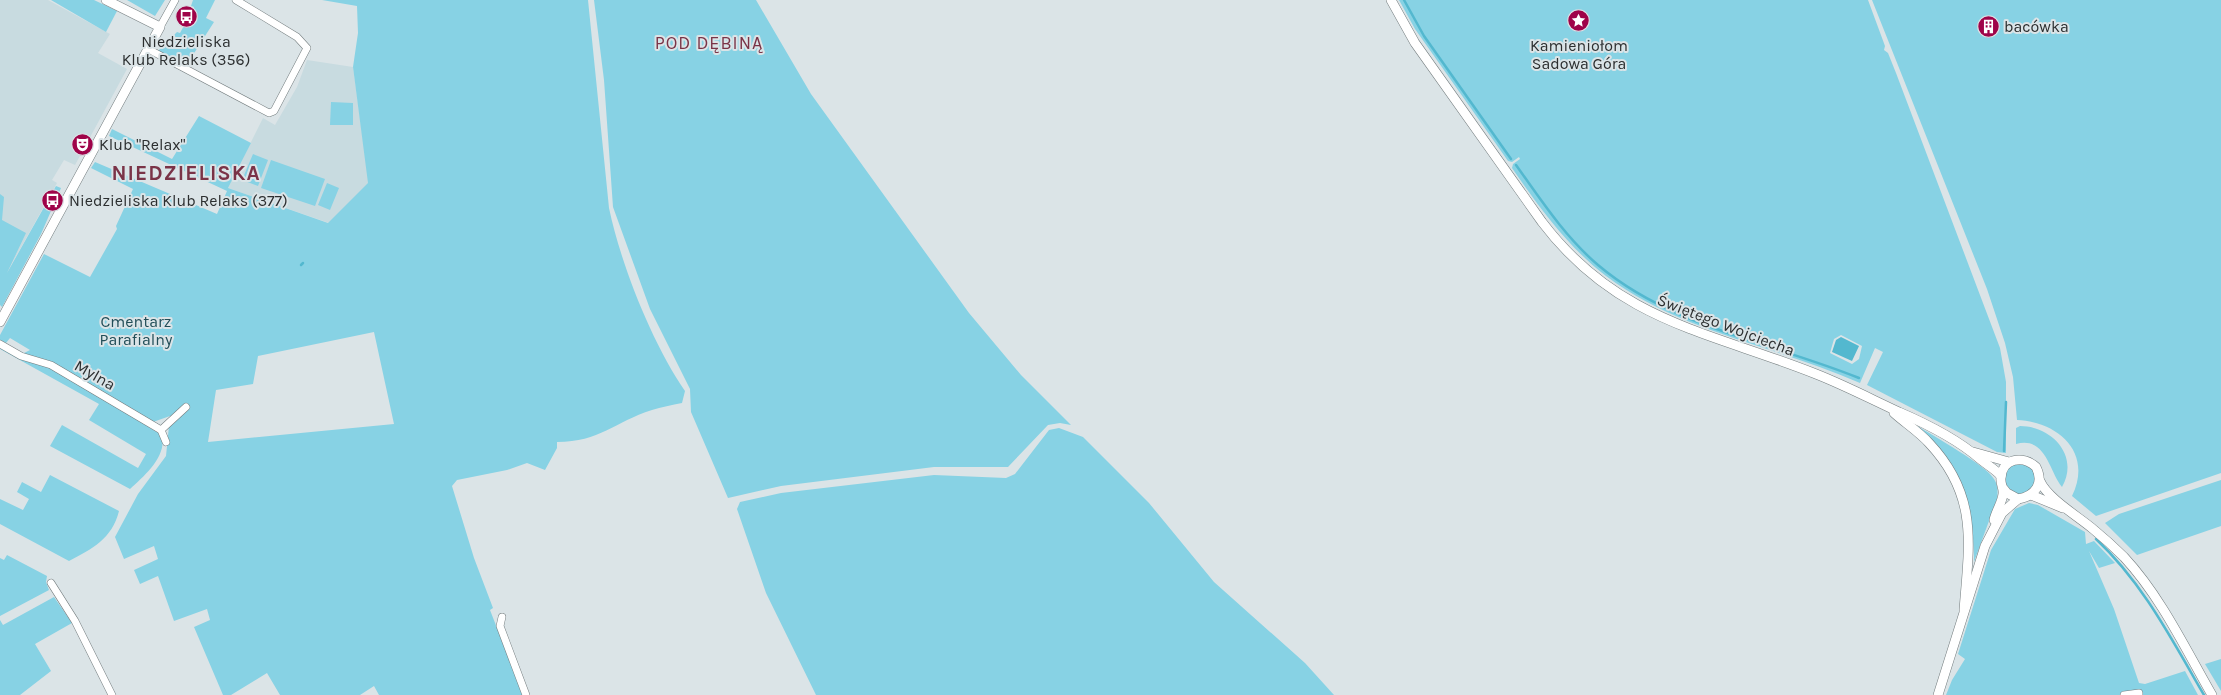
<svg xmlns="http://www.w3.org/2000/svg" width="2221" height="695" viewBox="0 0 2221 695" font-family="Karla,sans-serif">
  <rect width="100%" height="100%" fill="#dbe4e7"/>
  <!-- built -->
  <g fill="#c8dbe0">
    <polygon points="0,0 48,0 110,34 98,53 127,69 75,165 64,160 52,180 57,183 0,285"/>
    <polygon points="307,60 353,67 369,183 329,223 228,188 263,118 275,125 297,87"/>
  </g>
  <!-- green -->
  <g fill="#87d2e4" fill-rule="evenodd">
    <polygon points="51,0 94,0 117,11 106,32"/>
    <polygon points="127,0 165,0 155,16"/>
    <polygon points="193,0 215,0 206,18 214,22 184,69 156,53 177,32 180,33 194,7 191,6"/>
    <path d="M 322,0 L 588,0 L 609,208 C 621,265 652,343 685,391 L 682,403 C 672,405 661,407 652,410 C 614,422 600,442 557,442 L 557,448 L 545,470 L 527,463 L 507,470 L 457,480 L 452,486 L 474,558 L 493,608 L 490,610 L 523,695 L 379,695 L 374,686 L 360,695 L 280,695 L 267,673 L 231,695 L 223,695 L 194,627 L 210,620 L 207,609 L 174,621 L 158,576 L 140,584 L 134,570 L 158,559 L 154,546 L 124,559 L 115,537 L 138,494 L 166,456 L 170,416 L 153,422 L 150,428 L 162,435 C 167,457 144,476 130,489 L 50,446 L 62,425 L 138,468 L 146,454 L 89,420 L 99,404 L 0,349 L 0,346 L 18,356 L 30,350 L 10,338 L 6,343 L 0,340 L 0,335 L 44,254 L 90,277 L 117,229 L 116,226 L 133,189 L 91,168 L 95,162 L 217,214 L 227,191 L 109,136 L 112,129 L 172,159 L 199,116 L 251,143 L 228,188 L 328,223 L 368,183 L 353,67 L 358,33 L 357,6 ZM 374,332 L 394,424 L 208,442 L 216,390 L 253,384 L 258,356 Z"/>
    <polygon points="594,0 756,0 811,94 969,313 1021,375 1071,425 1060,423 1048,425 1008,467 934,467 781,486 728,498 691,412 690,389 650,309 613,207 604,80"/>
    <path d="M 1399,0 L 1868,0 L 1885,46 L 1884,50 L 1888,53 L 1896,73 L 2000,348 L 2006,382 L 2006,453 L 1997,452 L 1867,385 L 1883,352 L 1875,348 L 1860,383 C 1777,346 1680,332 1606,276 C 1568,247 1539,207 1512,168 L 1513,164 L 1520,159 L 1519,157 L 1512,162 L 1508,161 L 1415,29 ZM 1841,335 L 1862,346 L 1859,359 L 1852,364 L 1830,353 L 1834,339 Z"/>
    <path d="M 1872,0 L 2221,0 L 2221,473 L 2096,516 L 2072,496 C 2093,453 2059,422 2017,420 L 2013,377 L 2005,343 L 1987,289 Z"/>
    <polygon points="331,102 353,103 353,125 330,125"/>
    <polygon points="253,154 268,160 258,186 242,180"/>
    <polygon points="271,160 325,179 315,206 261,188"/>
    <polygon points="327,183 339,188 330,210 318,205"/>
    <polygon points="56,186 61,188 41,234 2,307 0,305 0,194 4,197 2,220 26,233 7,273"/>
    <path d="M 1916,425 C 1933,436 1986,465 1994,479 C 1998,485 1998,492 1997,499 L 1974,562 C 1974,503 1959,466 1916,425 Z"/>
    <path d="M 2020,426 C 2051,426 2080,455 2062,487 C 2049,471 2046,436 2016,444 L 2016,428 Z"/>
    <polygon points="1059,428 1083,437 1149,503 1214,582 1305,663 1334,695 816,695 766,593 737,509 740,502 781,493 934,475 1006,478 1015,474 1049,430"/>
    <path d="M 2020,461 L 2036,470 L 2036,488 L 2021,497 L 2005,489 C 2003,472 2005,469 2020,461 Z"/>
    <path d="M 50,475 L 119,511 C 112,539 92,549 69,561 L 0,524 L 0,499 L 23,510 L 29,499 L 17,492 L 22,482 L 41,492 Z"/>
    <polygon points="2221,480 2221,526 2137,555 2105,523 2119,514"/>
    <polygon points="2029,503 2038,505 2085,532 2086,544 2094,541 2115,563 2099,568 2089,551 2114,609 2139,683 2145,684 2185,671 2198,695 1946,695 1952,680 1965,659 1958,654 1991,550 2015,509"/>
    <polygon points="7,555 47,576 46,582 49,590 0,616 0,558 4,560"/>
    <polygon points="54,597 72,623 35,644 51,671 20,695 0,695 0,620 3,625"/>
    <polygon points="2221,659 2221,691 2205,664"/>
  </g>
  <!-- water -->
  <polygon fill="#53b8cf" points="1841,337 1859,346 1852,361 1832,352 1836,340"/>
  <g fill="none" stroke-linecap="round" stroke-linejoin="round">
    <!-- stream -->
    <g stroke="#53b8cf" stroke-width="2.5">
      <polyline points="1404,0 1424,36 1511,159"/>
      <path d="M 1516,165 C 1541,200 1565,237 1598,265 C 1671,327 1773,343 1859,378"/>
      <polyline points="301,265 303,263"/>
      <polyline points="2004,451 2006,402"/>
      <path d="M 2096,539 C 2143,583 2172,640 2204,695"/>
    </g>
    <defs>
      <g id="street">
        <polyline points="160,27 175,0"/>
        <polyline points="148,49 269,113 274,111 307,48 297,37 236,0"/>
        <polyline points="0,344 21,356 51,365 161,430 166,442"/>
        <polyline points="161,430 186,407"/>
        <polyline points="51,583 75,621 112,695"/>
        <polyline points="502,617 500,626 526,695"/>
        <polyline points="2124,695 2139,693 2139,695"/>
      </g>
      <g id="secondary">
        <path d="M 1391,0 L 1415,43 L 1542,222 C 1618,322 1708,331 1816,374 C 1844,385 1871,399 1899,412 C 1927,424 1957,439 1980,459 C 1987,465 1995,469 2001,476"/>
        <polyline points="0,322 160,27 106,0"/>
        <path d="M 1894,413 C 1905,423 1918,431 1929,443 C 1979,496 1969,545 1964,610"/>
        <polyline points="1973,452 2009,462"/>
        <path d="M 2040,481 C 2047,498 2079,517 2093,529 C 2104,538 2114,547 2124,557 C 2161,597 2185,648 2212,695"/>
        <polyline points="2031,495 2063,508"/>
        <path d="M 1994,520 C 1996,511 2002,503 2003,494 C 2004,488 2000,484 2001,478 C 2002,458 2023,455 2036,467 C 2044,483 2036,496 2018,499 L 2007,493 L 2003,488"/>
        <polyline points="1938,695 1985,546 2002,513 2018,499"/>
      </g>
    </defs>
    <!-- street casing -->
    <use href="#street" stroke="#747d7f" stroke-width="8"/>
    <!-- secondary casing -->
    <use href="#secondary" stroke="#747d7f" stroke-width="10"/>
    <!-- street -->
    <use href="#street" stroke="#fff" stroke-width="7"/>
    <!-- secondary -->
    <use href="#secondary" stroke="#fff" stroke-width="9"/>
  </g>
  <!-- icons -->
  <defs>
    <symbol id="bus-disc" viewBox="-11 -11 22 22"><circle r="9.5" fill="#9f0349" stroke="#dbe4e7"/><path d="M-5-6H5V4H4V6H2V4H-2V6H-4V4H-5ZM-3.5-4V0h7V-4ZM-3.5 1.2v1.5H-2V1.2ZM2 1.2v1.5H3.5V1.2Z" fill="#fff"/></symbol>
    <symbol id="sight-disc" viewBox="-11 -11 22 22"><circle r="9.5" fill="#9f0349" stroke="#dbe4e7"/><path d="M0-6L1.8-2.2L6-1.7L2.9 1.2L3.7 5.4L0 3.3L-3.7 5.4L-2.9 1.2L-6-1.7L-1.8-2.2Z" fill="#fff"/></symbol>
    <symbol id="building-disc" viewBox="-11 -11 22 22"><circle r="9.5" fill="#9f0349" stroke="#dbe4e7"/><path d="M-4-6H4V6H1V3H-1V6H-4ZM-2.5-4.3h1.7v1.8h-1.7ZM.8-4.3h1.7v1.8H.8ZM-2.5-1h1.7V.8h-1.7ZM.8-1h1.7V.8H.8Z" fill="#fff"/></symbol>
    <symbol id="theatre-disc" viewBox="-11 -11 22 22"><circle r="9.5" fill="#9f0349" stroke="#dbe4e7"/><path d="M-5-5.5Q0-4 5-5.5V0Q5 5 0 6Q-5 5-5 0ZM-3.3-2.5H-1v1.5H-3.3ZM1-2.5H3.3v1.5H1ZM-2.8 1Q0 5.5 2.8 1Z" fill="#fff"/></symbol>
  </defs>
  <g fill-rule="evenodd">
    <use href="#bus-disc" x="174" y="4" width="25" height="25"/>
    <use href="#sight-disc" x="1566" y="8" width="25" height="25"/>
    <use href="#building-disc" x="1976" y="14" width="25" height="25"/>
    <use href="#theatre-disc" x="70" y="132" width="25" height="25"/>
    <use href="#bus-disc" x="40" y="188" width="25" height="25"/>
  </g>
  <g text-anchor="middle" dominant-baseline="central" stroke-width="4" stroke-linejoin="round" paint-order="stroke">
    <!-- poi labels -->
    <g font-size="16" fill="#2c2f30" stroke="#dbe4e7" text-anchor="start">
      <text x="2004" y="26">bacówka</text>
      <text x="186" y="41" text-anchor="middle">Niedzieliska<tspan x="186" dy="18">Klub Relaks (356)</tspan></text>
      <text x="1579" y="45" text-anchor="middle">Kamieniołom<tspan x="1579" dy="18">Sadowa Góra</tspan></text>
      <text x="99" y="144">Klub "Relax"</text>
      <text x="69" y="200">Niedzieliska Klub Relaks (377)</text>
    </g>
    <!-- park labels -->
    <g font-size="16" fill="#224e58" stroke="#dbe4e7">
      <text x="136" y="321">Cmentarz<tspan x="136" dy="18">Parafialny</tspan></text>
    </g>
    <!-- street labels -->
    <g font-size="16" fill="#2c2f30" stroke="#dbe4e7">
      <text transform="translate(1726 325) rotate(21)">Świętego Wojciecha</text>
      <text transform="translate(95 375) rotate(30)">Mylna</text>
    </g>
    <!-- neighbourhood labels -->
    <g font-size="18" letter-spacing="1" fill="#7a3347" stroke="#dbe4e7">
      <text x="709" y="43">POD DĘBINĄ</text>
    </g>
    <!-- district labels -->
    <g font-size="21" font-weight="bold" letter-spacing="1" fill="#7a3347" stroke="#dbe4e7">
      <text x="186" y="173">NIEDZIELISKA</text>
    </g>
  </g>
</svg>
